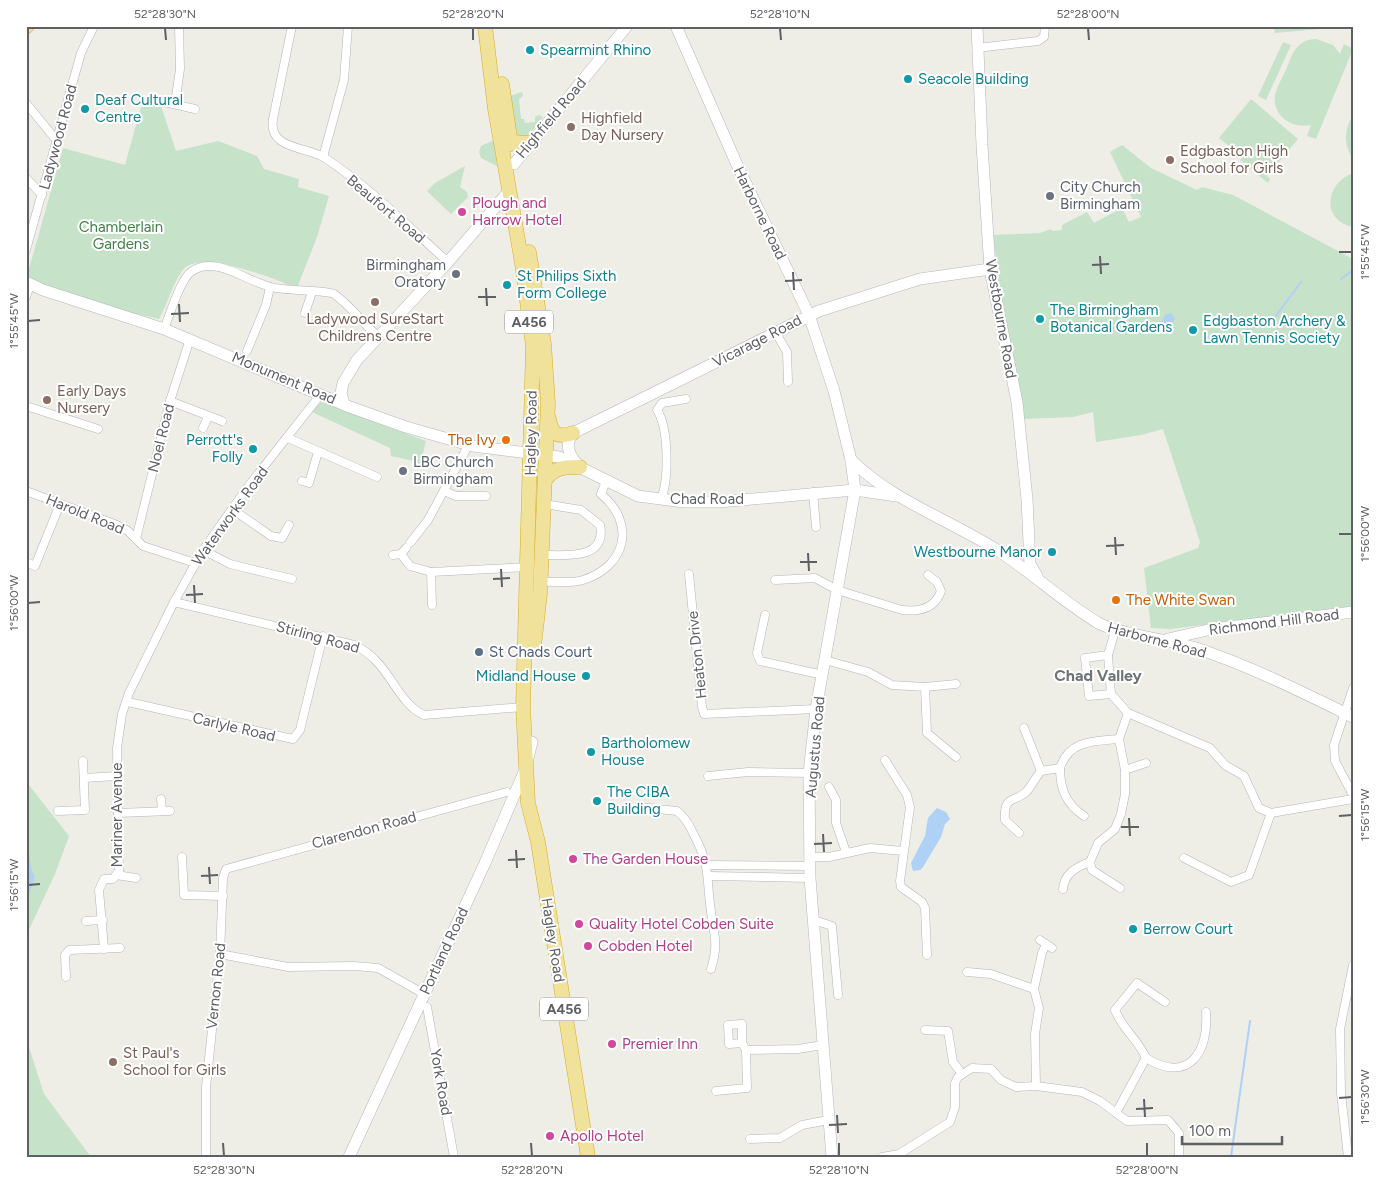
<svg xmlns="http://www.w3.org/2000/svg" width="1379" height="1183" viewBox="0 0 1379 1183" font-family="Figtree,sans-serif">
  <rect width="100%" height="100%" fill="#eeede6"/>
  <!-- green -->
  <g fill="#c6e2c8">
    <polygon points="1274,26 1330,26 1330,28 1275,33"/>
    <path d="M 1316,39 L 1333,45 L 1340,54 L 1344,44 L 1353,49 L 1316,139 L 1307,136 L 1311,125 C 1292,129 1272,116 1275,95 C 1277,87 1282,78 1286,70 C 1290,60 1293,49 1302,43 C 1306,40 1311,39 1316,39 Z"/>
    <polygon points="1283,42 1291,45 1266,100 1258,96"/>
    <polygon points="522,92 523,96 519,99 521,119 524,119 525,123 535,122 535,117 539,115 543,117 524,141 515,140 510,96"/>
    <polygon points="1251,99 1298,139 1267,176 1270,179 1268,183 1240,160 1243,157 1219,138"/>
    <path d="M 161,106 L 176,151 L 218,141 L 257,156 L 264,169 L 299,179 L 298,187 L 329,196 L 317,237 L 297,288 C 274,279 207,251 186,267 C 175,275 167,306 159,319 L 128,312 L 31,281 L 27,276 L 63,148 L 125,165 L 141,107 Z"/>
    <path d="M 1353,116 L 1353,160 C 1344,145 1343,130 1353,116 Z"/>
    <polygon points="494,140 497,166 481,158 479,152 481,146"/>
    <polygon points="1122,145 1151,168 1197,190 1202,187 1233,195 1353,259 1353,606 1170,629 1151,628 1144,568 1198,548 1200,542 1163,429 1141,435 1096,442 1093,412 1073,417 1023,419 1001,295 993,235 1040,233 1051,229 1052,231 1062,230 1062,225 1087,212 1094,223 1122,208 1129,222 1141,217 1110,152"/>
    <polygon points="465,166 460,187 467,192 468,197 451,214 427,191 435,183"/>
    <path d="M 1353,173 L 1353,227 C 1321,221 1325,183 1353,173 Z"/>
    <polygon points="321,402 426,441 420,465 414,463 414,461 391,456 390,448 312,412"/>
    <polygon points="28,784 69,836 55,874 26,936 26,785"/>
    <polygon points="26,1038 44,1094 91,1157 26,1157"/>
  </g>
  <!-- water -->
  <g fill="#afd1f5">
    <polygon points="1171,313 1175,319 1164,330 1148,327 1149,324 1162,321 1165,315"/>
    <polygon points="937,808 946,812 950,819 945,824 941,837 923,867 920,870 913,871 911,863 925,836 928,818"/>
    <path d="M 26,842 C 32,853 28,868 35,876 L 26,904 Z"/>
  </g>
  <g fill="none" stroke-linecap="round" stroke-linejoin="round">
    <!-- stream -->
    <g stroke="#afd1f5" stroke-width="2">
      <polyline points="1341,279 1353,270"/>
      <polyline points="1275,317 1301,282"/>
      <polyline points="1231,1157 1250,1021"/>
    </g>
    <defs>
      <g id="street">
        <path d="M 292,26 L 273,119 C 268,150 306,146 325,158 C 369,187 408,226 448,262"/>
        <polyline points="977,48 1038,41 1044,37 1045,26"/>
        <polyline points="164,102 195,109"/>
        <polyline points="26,103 57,141"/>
        <polyline points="175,104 180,69 179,26"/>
        <polyline points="323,157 344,80 348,26"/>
        <polyline points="26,178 42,195"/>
        <polyline points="26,250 81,53 94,26"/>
        <polyline points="26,297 30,285"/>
        <polyline points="305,313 312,292"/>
        <path d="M 164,329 C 170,315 180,279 192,271 C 217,255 247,282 271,287 C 285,291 328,290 334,294 C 351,306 363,324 379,337"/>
        <polyline points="776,333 787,352 788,382"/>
        <polyline points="247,351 266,305 270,287"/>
        <polyline points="170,401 222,421"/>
        <polyline points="26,406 98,429"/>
        <polyline points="203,428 208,417"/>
        <polyline points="288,438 377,477"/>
        <polyline points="302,481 309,483 318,452"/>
        <polyline points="26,491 117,525 128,531 143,546 195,563"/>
        <polyline points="444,491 456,496 486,496"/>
        <polyline points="813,492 816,527"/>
        <path d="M 661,499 C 669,480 669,428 657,410 L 662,403 L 686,399"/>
        <polyline points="232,509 271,536 282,538 289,525"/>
        <polyline points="136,539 170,401 190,339"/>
        <polyline points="410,543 428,520 469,444"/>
        <polyline points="203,550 230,564 292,579"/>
        <polyline points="401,554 410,566 431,572 528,567"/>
        <polyline points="393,555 401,554 406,548"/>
        <path d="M 542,555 C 567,555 607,560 600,525 L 581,510 L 544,504"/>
        <polyline points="26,562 35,566 60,504"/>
        <polyline points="431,572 432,605"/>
        <polyline points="689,574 702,707 704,714 816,709"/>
        <path d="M 775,580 L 815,578 L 837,590 L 902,610 C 919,612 935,609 941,591 L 937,582 L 928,575"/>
        <path d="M 541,582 C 554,581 571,584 583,580 C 627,566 636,523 601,494 L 606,481"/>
        <path d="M 174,602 L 354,645 C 391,662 395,702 424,715 L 523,707"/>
        <polyline points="765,615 757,653 760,661 823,675"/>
        <polyline points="1115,631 1108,655 1111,694 1128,713 1210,748 1225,765 1244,776 1259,808 1271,813 1353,799"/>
        <polyline points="1108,655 1085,658 1089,696 1111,694"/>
        <polyline points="825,660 868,672 892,685 925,687 927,733 956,757"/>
        <polyline points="925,687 956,684"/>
        <polyline points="1353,688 1334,745 1335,761 1353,795"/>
        <polyline points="128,702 293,739 300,730 323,636"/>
        <path d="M 1024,728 L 1041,771 L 1060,768 C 1060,789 1066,804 1084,816"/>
        <polyline points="885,760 907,795 910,807 900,881 901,887 922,902 925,908 927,955"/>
        <path d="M 1060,768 C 1069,740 1094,741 1119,739"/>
        <polyline points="1125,770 1146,763"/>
        <polyline points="708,776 748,772 809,773"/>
        <polyline points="84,778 117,776"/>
        <polyline points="829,787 836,800 836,823 846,852"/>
        <polyline points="161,799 162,811"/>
        <path d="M 640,807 L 677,811 C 685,817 689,824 693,833 C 711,866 706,877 711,912 C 714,936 719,943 711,969"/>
        <polyline points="58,811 85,810 83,761"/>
        <polyline points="118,813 170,811"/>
        <path d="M 1019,833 L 1005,820 C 1003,794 1016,803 1027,791 C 1032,785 1036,777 1041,771"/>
        <polyline points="182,857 184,895 223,896"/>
        <polyline points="810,857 829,857 870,848 903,851"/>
        <polyline points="1184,858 1231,882 1249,875 1271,813"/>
        <polyline points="707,865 809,866"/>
        <polyline points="116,875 136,878"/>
        <polyline points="709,876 810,878"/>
        <polyline points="1120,888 1092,870 1090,862 1098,843 1115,829 1121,814 1125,794 1125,770 1119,739 1128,713"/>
        <path d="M 1063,889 C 1064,874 1076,867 1090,862"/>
        <polyline points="814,920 832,926 838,995"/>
        <polyline points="86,921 103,920"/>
        <polyline points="1040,940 1052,948"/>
        <polyline points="104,949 99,890 104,879 113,879 119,871 117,748 122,714 129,693 174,602 203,550 247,488 321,394"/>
        <polyline points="220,954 288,967 354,966 378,968 424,994"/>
        <polyline points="967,972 991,974 1034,989"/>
        <polyline points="66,977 65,955 69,950 120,948"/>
        <polyline points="427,1007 454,1157"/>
        <polyline points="925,1030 948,1031 953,1062 962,1074"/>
        <polyline points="746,1050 798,1049 823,1045"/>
        <path d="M 1146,1058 C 1188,1084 1209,1053 1206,1012"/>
        <polyline points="1036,1086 1035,1034 1039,1008 1034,989 1042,953 1046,944"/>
        <polyline points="716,1091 747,1088 746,1050 742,1043 729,1044 728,1025 742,1024 742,1043"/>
        <path d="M 1116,1113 L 1146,1058 C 1138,1039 1122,1029 1115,1010 L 1137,983 L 1165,1002"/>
        <polyline points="750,1139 780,1138 802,1125 829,1120"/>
        <polyline points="206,1157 206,1087 220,954 223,878 226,869 507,792"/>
        <polyline points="882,1157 899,1154 950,1122 955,1107 955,1083 958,1077 972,1068 991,1069 1001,1080 1016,1087 1036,1086 1082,1092 1100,1101 1127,1121 1168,1120 1179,1133 1179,1157"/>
        <polyline points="1348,1157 1341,1093 1340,1029 1353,965"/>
      </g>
      <g id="secondary">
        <polyline points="676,26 738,167 809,315 834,391 851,460 855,490 816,709 809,773 810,878 832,1157"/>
        <polyline points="977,26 982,145 990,269 1017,402 1027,499 1030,564 1037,576"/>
        <polyline points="514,164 627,26"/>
        <polyline points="26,282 43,290 164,329 347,406 406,427 473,446 559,457 638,496 684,502 719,502 855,490 896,496"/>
        <polyline points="344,404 341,393 343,383 357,360 448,262 509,191"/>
        <path d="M 851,460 C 893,501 948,519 997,550 C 1033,573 1064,603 1100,624 C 1130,637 1164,638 1196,648 C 1250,666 1302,692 1353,717"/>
        <path d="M 578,465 C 569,455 564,445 573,433 L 819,311 L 920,279 L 990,269"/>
        <polyline points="1168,639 1212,629 1353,612"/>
        <polyline points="349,1157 485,863 525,770 532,742"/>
      </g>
      <g id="highway">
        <polyline points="485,26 495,109 522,263 533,346 523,707 528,803 538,842 588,1157"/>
        <polyline points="26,27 27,26"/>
        <polyline points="502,84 511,144"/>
        <polyline points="511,142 530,143"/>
        <polyline points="529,252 544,344 548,403 540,594 534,646"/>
        <path d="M 549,419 C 552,435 558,438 573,433"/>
        <path d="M 545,480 C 555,467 564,467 580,467"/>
      </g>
    </defs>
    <!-- street casing -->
    <use href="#street" stroke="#b3b5b9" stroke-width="9"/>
    <!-- secondary casing -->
    <use href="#secondary" stroke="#b5b7bc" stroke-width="12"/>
    <!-- highway casing -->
    <use href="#highway" stroke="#d9ad1c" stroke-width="15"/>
    <!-- street -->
    <use href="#street" stroke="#fff" stroke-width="8"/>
    <!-- secondary -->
    <use href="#secondary" stroke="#fff" stroke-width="11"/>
    <!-- highway -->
    <use href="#highway" stroke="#f0e29b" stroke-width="14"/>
  </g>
  <!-- ticks -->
  <path fill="none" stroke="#5e6065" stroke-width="2" d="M 165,28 L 166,40M 473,28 L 473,40M 780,28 L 781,40M 1088,28 L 1089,40M 1339,252 L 1352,252M 1100,256 L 1101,274M 1092,265 L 1109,264M 793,272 L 794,290M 785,281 L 802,280M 486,288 L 487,306M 478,297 L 496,297M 179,304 L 180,322M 171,314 L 189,313M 28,321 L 40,320M 1339,534 L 1352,534M 1115,537 L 1116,555M 1106,546 L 1124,545M 808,553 L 809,571M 800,562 L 817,562M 501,569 L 502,587M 493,579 L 510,578M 194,585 L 195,603M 186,595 L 203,594M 28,603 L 40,602M 1339,816 L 1352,815M 1129,818 L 1130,836M 1121,827 L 1139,827M 823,834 L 824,852M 814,844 L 832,843M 516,850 L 517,868M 508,860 L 525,859M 209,867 L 210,884M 201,876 L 218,875M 28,885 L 40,884M 1339,1098 L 1352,1097M 1144,1099 L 1145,1117M 1136,1109 L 1153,1108M 837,1115 L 838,1133M 829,1125 L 847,1124M 223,1143 L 224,1156M 531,1143 L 532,1156M 839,1143 L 839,1156M 1147,1143 L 1147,1156"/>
  <!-- markers -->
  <g fill="#0f9aa8" stroke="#fff" stroke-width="2">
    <circle cx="530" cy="50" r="5"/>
    <circle cx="908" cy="79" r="5"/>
    <circle cx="85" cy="109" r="5"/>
    <circle cx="507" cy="285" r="5"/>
    <circle cx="1040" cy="319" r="5"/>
    <circle cx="1193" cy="330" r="5"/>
    <circle cx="253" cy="449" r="5"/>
    <circle cx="1052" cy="552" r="5"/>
    <circle cx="586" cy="676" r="5"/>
    <circle cx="591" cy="752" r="5"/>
    <circle cx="597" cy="801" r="5"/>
    <circle cx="1133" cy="929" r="5"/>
  </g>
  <g fill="#8d6e63" stroke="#fff" stroke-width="2">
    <circle cx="571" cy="127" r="5"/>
    <circle cx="1170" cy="160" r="5"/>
    <circle cx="375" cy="302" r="5"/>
    <circle cx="47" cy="400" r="5"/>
    <circle cx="113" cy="1062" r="5"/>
  </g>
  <g fill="#6b7280" stroke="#fff" stroke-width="2">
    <circle cx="1050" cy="196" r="5"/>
    <circle cx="456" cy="274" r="5"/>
    <circle cx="403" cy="471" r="5"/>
  </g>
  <g fill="#d1479c" stroke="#fff" stroke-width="2">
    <circle cx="462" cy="212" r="5"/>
    <circle cx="573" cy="859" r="5"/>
    <circle cx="579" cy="924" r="5"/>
    <circle cx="588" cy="946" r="5"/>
    <circle cx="612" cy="1044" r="5"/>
    <circle cx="550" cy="1136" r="5"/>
  </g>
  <g fill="#e8710a" stroke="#fff" stroke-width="2">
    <circle cx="506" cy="440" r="5"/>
    <circle cx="1116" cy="600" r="5"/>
  </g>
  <circle fill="#5c6f8a" stroke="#fff" stroke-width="2" cx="479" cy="652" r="5"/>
  <g text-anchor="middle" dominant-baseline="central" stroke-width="4" stroke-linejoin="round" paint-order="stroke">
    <!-- shield labels -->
    <g fill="#fff" stroke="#8e9093" stroke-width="1">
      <rect x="505" y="310.5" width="48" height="23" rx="4"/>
      <rect x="540" y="997.5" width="48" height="23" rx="4"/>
    </g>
    <g font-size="14" font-weight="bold" fill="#5e6065">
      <text x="529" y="322">A456</text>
      <text x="564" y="1009">A456</text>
    </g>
    <!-- culture labels -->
    <g font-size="15" fill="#0d838f" stroke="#fff" text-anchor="start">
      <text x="540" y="50">Spearmint Rhino</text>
      <text x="918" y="79">Seacole Building</text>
      <text x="95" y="100">Deaf Cultural<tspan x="95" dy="17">Centre</tspan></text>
      <text x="517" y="276">St Philips Sixth<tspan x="517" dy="17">Form College</tspan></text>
      <text x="1050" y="310">The Birmingham<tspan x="1050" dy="17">Botanical Gardens</tspan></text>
      <text x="1203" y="321">Edgbaston Archery &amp;<tspan x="1203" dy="17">Lawn Tennis Society</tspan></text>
      <text x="243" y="440" text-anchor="end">Perrott's<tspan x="243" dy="17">Folly</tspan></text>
      <text x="1042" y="552" text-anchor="end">Westbourne Manor</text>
      <text x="576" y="676" text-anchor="end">Midland House</text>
      <text x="601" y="743">Bartholomew<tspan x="601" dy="17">House</tspan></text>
      <text x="607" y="792">The CIBA<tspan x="607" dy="17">Building</tspan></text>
      <text x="1143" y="929">Berrow Court</text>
    </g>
    <!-- street labels -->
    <g font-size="15" fill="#5e6065" stroke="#fff">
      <text transform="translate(551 118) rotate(-50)">Highfield Road</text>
      <text transform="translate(58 137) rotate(-75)">Ladywood Road</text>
      <text transform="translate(386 209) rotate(40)">Beaufort Road</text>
      <text transform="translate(760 213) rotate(64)">Harborne Road</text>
      <text transform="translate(1001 319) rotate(80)">Westbourne Road</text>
      <text transform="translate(757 341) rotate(-27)">Vicarage Road</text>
      <text transform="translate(284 378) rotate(23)">Monument Road</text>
      <text transform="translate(531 433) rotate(-89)">Hagley Road</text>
      <text transform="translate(161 438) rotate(-76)">Noel Road</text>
      <text x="707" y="499">Chad Road</text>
      <text transform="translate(85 514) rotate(22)">Harold Road</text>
      <text transform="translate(230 516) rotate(-54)">Waterworks Road</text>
      <text transform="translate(1274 622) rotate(-7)">Richmond Hill Road</text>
      <text transform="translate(318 637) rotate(15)">Stirling Road</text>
      <text transform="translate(1157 640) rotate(15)">Harborne Road</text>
      <text transform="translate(697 655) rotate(-96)">Heaton Drive</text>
      <text transform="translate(234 727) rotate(13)">Carlyle Road</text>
      <text transform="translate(815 747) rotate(-85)">Augustus Road</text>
      <text transform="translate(117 815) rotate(-90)">Mariner Avenue</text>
      <text transform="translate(364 830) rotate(-15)">Clarendon Road</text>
      <text transform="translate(553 940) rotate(81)">Hagley Road</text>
      <text transform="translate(444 951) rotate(-65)">Portland Road</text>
      <text transform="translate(216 986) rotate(-84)">Vernon Road</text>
      <text transform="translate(441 1082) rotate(80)">York Road</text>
    </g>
    <!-- education labels -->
    <g font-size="15" fill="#785e54" stroke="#fff" text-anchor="start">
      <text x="581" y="118">Highfield<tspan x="581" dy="17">Day Nursery</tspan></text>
      <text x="1180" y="151">Edgbaston High<tspan x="1180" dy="17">School for Girls</tspan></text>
      <text x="375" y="319" text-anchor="middle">Ladywood SureStart<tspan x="375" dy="17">Childrens Centre</tspan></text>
      <text x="57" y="391">Early Days<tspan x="57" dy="17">Nursery</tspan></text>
      <text x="123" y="1053">St Paul's<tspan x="123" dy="17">School for Girls</tspan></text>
    </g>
    <!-- worship labels -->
    <g font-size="15" fill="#5b616d" stroke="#fff" text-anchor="start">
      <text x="1060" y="187">City Church<tspan x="1060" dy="17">Birmingham</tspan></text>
      <text x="446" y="265" text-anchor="end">Birmingham<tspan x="446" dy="17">Oratory</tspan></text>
      <text x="413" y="462">LBC Church<tspan x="413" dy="17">Birmingham</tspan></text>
    </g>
    <!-- hotel labels -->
    <g font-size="15" fill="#b23c85" stroke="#fff" text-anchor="start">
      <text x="472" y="203">Plough and<tspan x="472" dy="17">Harrow Hotel</tspan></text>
      <text x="583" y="859">The Garden House</text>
      <text x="589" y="924">Quality Hotel Cobden Suite</text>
      <text x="598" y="946">Cobden Hotel</text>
      <text x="622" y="1044">Premier Inn</text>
      <text x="560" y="1136">Apollo Hotel</text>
    </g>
    <!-- park labels -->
    <g font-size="15" fill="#408148" stroke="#fff">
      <text x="121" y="227">Chamberlain<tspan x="121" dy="17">Gardens</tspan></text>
    </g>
    <!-- food labels -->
    <g font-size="15" fill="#c56008" stroke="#fff" text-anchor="end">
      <text x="496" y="440">The Ivy</text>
      <text x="1126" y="600" text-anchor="start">The White Swan</text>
    </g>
    <!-- service labels -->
    <g font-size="15" fill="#4e5e75" stroke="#fff" text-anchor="start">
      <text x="489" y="652">St Chads Court</text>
    </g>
    <!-- neighbourhood labels -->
    <g font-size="16" font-weight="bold" fill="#6f7276" stroke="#fff">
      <text x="1098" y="675">Chad Valley</text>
    </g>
  </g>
  <!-- border -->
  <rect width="1379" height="1183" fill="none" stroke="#ffffff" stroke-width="55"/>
  <!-- scale -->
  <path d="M1182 1136v8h100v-8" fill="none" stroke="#5e6065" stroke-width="2.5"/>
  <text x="1189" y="1136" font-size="15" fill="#5e6065" stroke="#ffffff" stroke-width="4" paint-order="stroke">100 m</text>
  <rect x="28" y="28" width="1324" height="1128" fill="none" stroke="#5e6065" stroke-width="2"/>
  <g font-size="12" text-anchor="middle" fill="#5e6065">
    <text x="165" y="18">52°28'30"N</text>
    <text x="473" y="18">52°28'20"N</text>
    <text x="780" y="18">52°28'10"N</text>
    <text x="1088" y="18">52°28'00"N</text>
    <text transform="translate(1365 252) rotate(-90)" y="4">1°55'45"W</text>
    <text transform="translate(14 321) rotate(-90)" y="4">1°55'45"W</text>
    <text transform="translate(1365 534) rotate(-90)" y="4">1°56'00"W</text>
    <text transform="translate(14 603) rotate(-90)" y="4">1°56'00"W</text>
    <text transform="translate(1365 815) rotate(-90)" y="4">1°56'15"W</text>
    <text transform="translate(14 885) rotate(-90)" y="4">1°56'15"W</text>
    <text transform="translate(1365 1097) rotate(-90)" y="4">1°56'30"W</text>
    <text x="224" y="1174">52°28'30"N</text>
    <text x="532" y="1174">52°28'20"N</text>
    <text x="839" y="1174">52°28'10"N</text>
    <text x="1147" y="1174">52°28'00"N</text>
  </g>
</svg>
